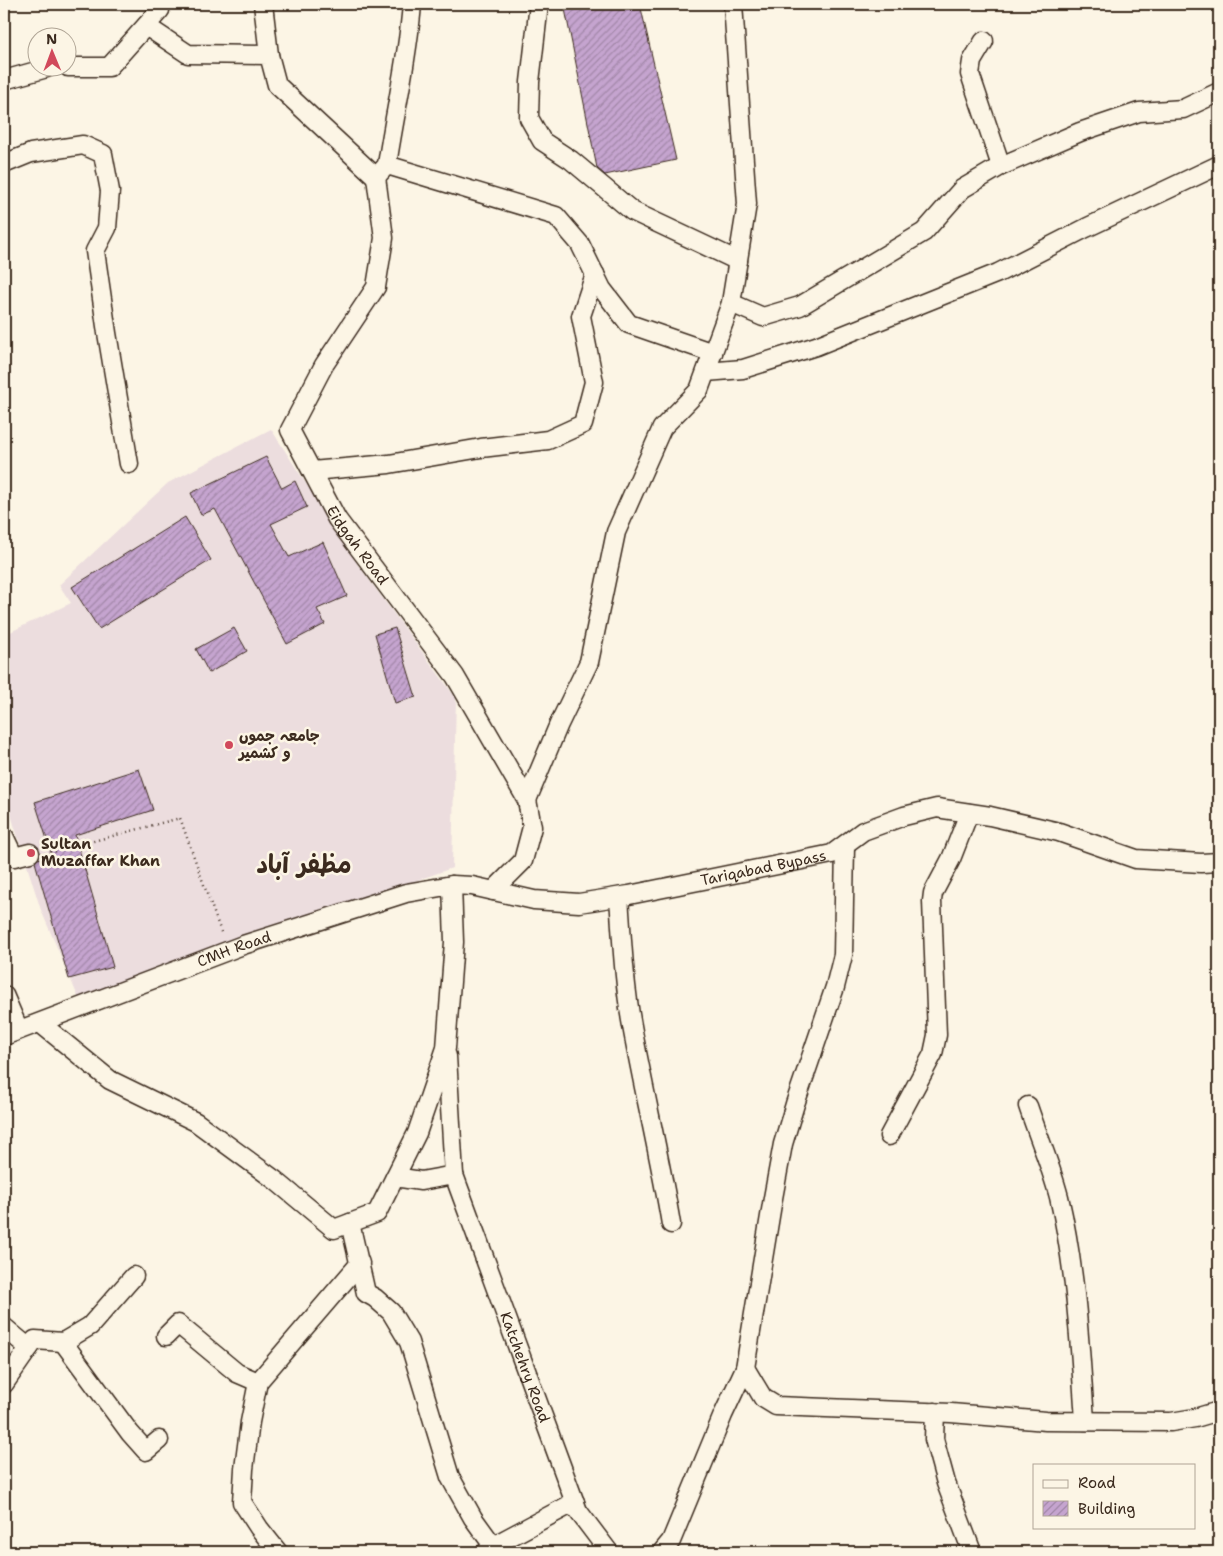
<svg xmlns="http://www.w3.org/2000/svg" width="1223" height="1556" viewBox="0 0 1223 1556" font-family="'Shantell Sans','Playpen Sans Arabic',sans-serif">
  <defs>
    <pattern id="building-hatch" width="6" height="6" patternUnits="userSpaceOnUse" patternTransform="scale(1.25)"><rect width="6" height="6" fill="#c5a4cf"/><path d="M-1 1l2-2M0 6l6-6M5 7l2-2" fill="none" stroke="#a186a7"/></pattern>
  </defs>
  <rect width="100%" height="100%" fill="#fcf5e5"/>
  <filter id="ink" filterUnits="userSpaceOnUse"><feTurbulence type="fractalNoise" baseFrequency=".02" numOctaves="2"/><feDisplacementMap in="SourceGraphic" scale="10" xChannelSelector="R" yChannelSelector="G"/><feConvolveMatrix kernelMatrix="1 2 1 2 8 2 1 2 1" color-interpolation-filters="sRGB"/></filter>
  <g filter="url(#ink)">
    <!-- built -->
    <polygon fill="#ecddde" points="271,429 359,566 456,698 452,868 79,999 41,910 4,793 4,635 71,603 59,585 168,483"/>
    <!-- building -->
    <g fill="url(#building-hatch)" stroke="#3b2a1e">
      <polygon points="564,4 640,4 676,160 605,175 597,168"/>
      <polygon points="266,457 282,488 295,481 307,507 271,524 289,557 323,542 347,596 317,609 325,624 287,644 215,509 201,515 191,493"/>
      <polygon points="185,517 211,560 99,629 72,587"/>
      <polygon points="234,628 247,651 209,673 196,649"/>
      <polygon points="395,628 416,697 395,703 375,634"/>
      <polygon points="139,769 153,810 75,835 113,967 69,979 35,862 38,859 52,855 35,802"/>
    </g>
    <g fill="none" stroke-linecap="round" stroke-linejoin="round">
      <defs>
        <g id="minor">
          <polyline points="263,4 269,55"/>
          <polyline points="539,4 530,82 529,118 542,141 571,160 632,211 738,261"/>
          <polyline points="146,26 188,54 269,55 277,85 376,177"/>
          <polyline points="984,41 972,61 970,74 1001,166"/>
          <polyline points="68,67 109,67 160,10 158,4"/>
          <polyline points="4,80 47,68"/>
          <polyline points="4,164 31,153 83,145 103,154 110,191 107,228 95,251 107,333 129,464"/>
          <path d="M 387,165 C 395,111 408,58 412,4"/>
          <path id="s1" d="M 376,177 L 384,238 L 376,287 L 324,365 L 290,430 L 337,519 L 455,676 L 527,800 L 532,827 L 523,861 L 493,891"/>
          <polyline points="376,177 387,165 556,216 580,244 602,289 629,324 713,353"/>
          <polyline points="731,303 763,317 800,306 924,232 962,189 1001,166 1080,132 1139,112 1183,109 1219,92"/>
          <polyline points="706,372 743,369 816,346 998,273 1086,228 1219,165"/>
          <polyline points="312,471 389,464 481,448 548,440 583,424 594,382 581,316 595,274"/>
          <polyline points="527,800 559,724 589,662 616,532 662,428 699,390 731,303 747,204 733,4"/>
          <polyline points="4,836 14,857 30,853"/>
          <path d="M 619,897 C 622,940 624,983 632,1026 C 644,1092 660,1158 671,1224"/>
          <polyline points="4,995 19,1030"/>
          <polyline points="40,1023 110,1080 196,1122 275,1180 334,1229 377,1213 417,1133 446,1048 454,942 452,885"/>
          <path id="s2" d="M 4,1036 L 243,945 L 406,893 L 452,885 L 472,886 L 534,900 L 579,903 L 629,895 L 832,854 L 863,831 L 904,816 L 937,808 L 990,816 L 1059,832 L 1136,859 L 1201,863 L 1219,862"/>
          <path d="M 1028,1106 C 1038,1136 1051,1166 1059,1197 C 1076,1270 1080,1346 1085,1421"/>
          <polyline points="889,1136 933,1054 937,1035 932,901 933,893 951,859 969,813"/>
          <path id="s3" d="M 454,1175 L 578,1511 L 609,1552"/>
          <polyline points="395,1177 421,1181 454,1175 447,1056"/>
          <polyline points="350,1223 366,1293 375,1298 391,1312 409,1342 450,1477 473,1518 494,1547"/>
          <polyline points="134,1276 90,1326 63,1342 130,1433 146,1451 159,1440"/>
          <polyline points="4,1327 29,1348 35,1340 63,1342"/>
          <polyline points="166,1336 178,1324 237,1373 258,1382"/>
          <polyline points="745,1368 763,1398 776,1406 951,1413 1046,1421 1171,1422 1195,1418 1219,1411"/>
          <polyline points="4,1384 29,1348"/>
          <polyline points="935,1412 934,1439 946,1483 972,1552"/>
          <polyline points="278,1552 259,1528 242,1502 244,1469 250,1422 258,1382 360,1263"/>
          <polyline points="486,1552 504,1540 575,1502"/>
          <polyline points="662,1552 671,1541 723,1415 745,1368 773,1198 783,1144 795,1104 835,987 843,955 845,846"/>
        </g>
      </defs>
      <!-- minor casing -->
      <use href="#minor" stroke="#3b2a1e" stroke-width="21"/>
      <!-- path -->
      <polyline stroke="#3b2a1e" stroke-width="2.5" stroke-dasharray="1 4" stroke-linecap="butt" points="45,854 180,818 222,935"/>
      <!-- minor -->
      <use href="#minor" stroke="#fcf5e5" stroke-width="18"/>
    </g>
  </g>
  <!-- markers -->
  <g fill="#d1495b" stroke="#fcf5e5" stroke-width="2">
    <circle cx="229" cy="745" r="5"/>
    <circle cx="31" cy="853" r="5"/>
  </g>
  <g text-anchor="middle" dominant-baseline="central" stroke-width="5" stroke-linejoin="round" paint-order="stroke">
    <!-- street labels -->
    <g font-size="15" fill="#3b2a1e" stroke="#fcf5e5">
      <text stroke="none"><textPath href="#s1" startOffset="412">Eidgah Road</textPath></text>
      <text stroke="none"><textPath href="#s2" startOffset="790">Tariqabad Bypass</textPath></text>
      <text stroke="none"><textPath href="#s2" startOffset="246">CMH Road</textPath></text>
      <text stroke="none"><textPath href="#s3" startOffset="205">Katchehry Road</textPath></text>
    </g>
    <!-- poi labels -->
    <g font-size="15" font-weight="bold" fill="#3b2a1e" stroke="#fcf5e5" text-anchor="start">
      <text x="239" y="736">جامعہ جموں<tspan x="239" dy="17">و کشمیر</tspan></text>
      <text x="41" y="844">Sultan<tspan x="41" dy="17">Muzaffar Khan</tspan></text>
    </g>
    <!-- town labels -->
    <g font-size="25" font-weight="bold" fill="#3b2a1e" stroke="#fcf5e5">
      <text x="304" y="864">مظفر آباد</text>
    </g>
  </g>
  <!-- margin -->
  <rect width="1223" height="1556" fill="none" stroke="#fcf5e5" stroke-width="20"/>
  <rect x="10" y="10" width="1203" height="1536" fill="none" stroke="#3b2a1e" stroke-width="2" filter="url(#ink)"/>
  <!-- legend -->
  <rect x="1033" y="1464" width="162" height="65" fill="#fcf5e5" stroke="#afa495"/>
  <rect x="1043" y="1480" width="25" height="8" fill="#fcf5e5" stroke="#afa495"/>
  <text x="1078" y="1488" font-size="15" fill="#3b2a1e">Road</text>
  <rect x="1043" y="1501" width="25" height="15" fill="url(#building-hatch)" stroke="#afa495"/>
  <text x="1078" y="1514" font-size="15" fill="#3b2a1e">Building</text>
  <!-- north arrow -->
  <g transform="translate(52 52) rotate(359)"><circle r="24" fill="#fcf5e5" stroke="#afa495"/>
  <path d="M0-4L9 19L0 12L-9 19Z" fill="#d1495b"/>
  <text y="-8" font-size="14" font-weight="bold" text-anchor="middle" fill="#3b2a1e">N</text>
  </g>
</svg>
